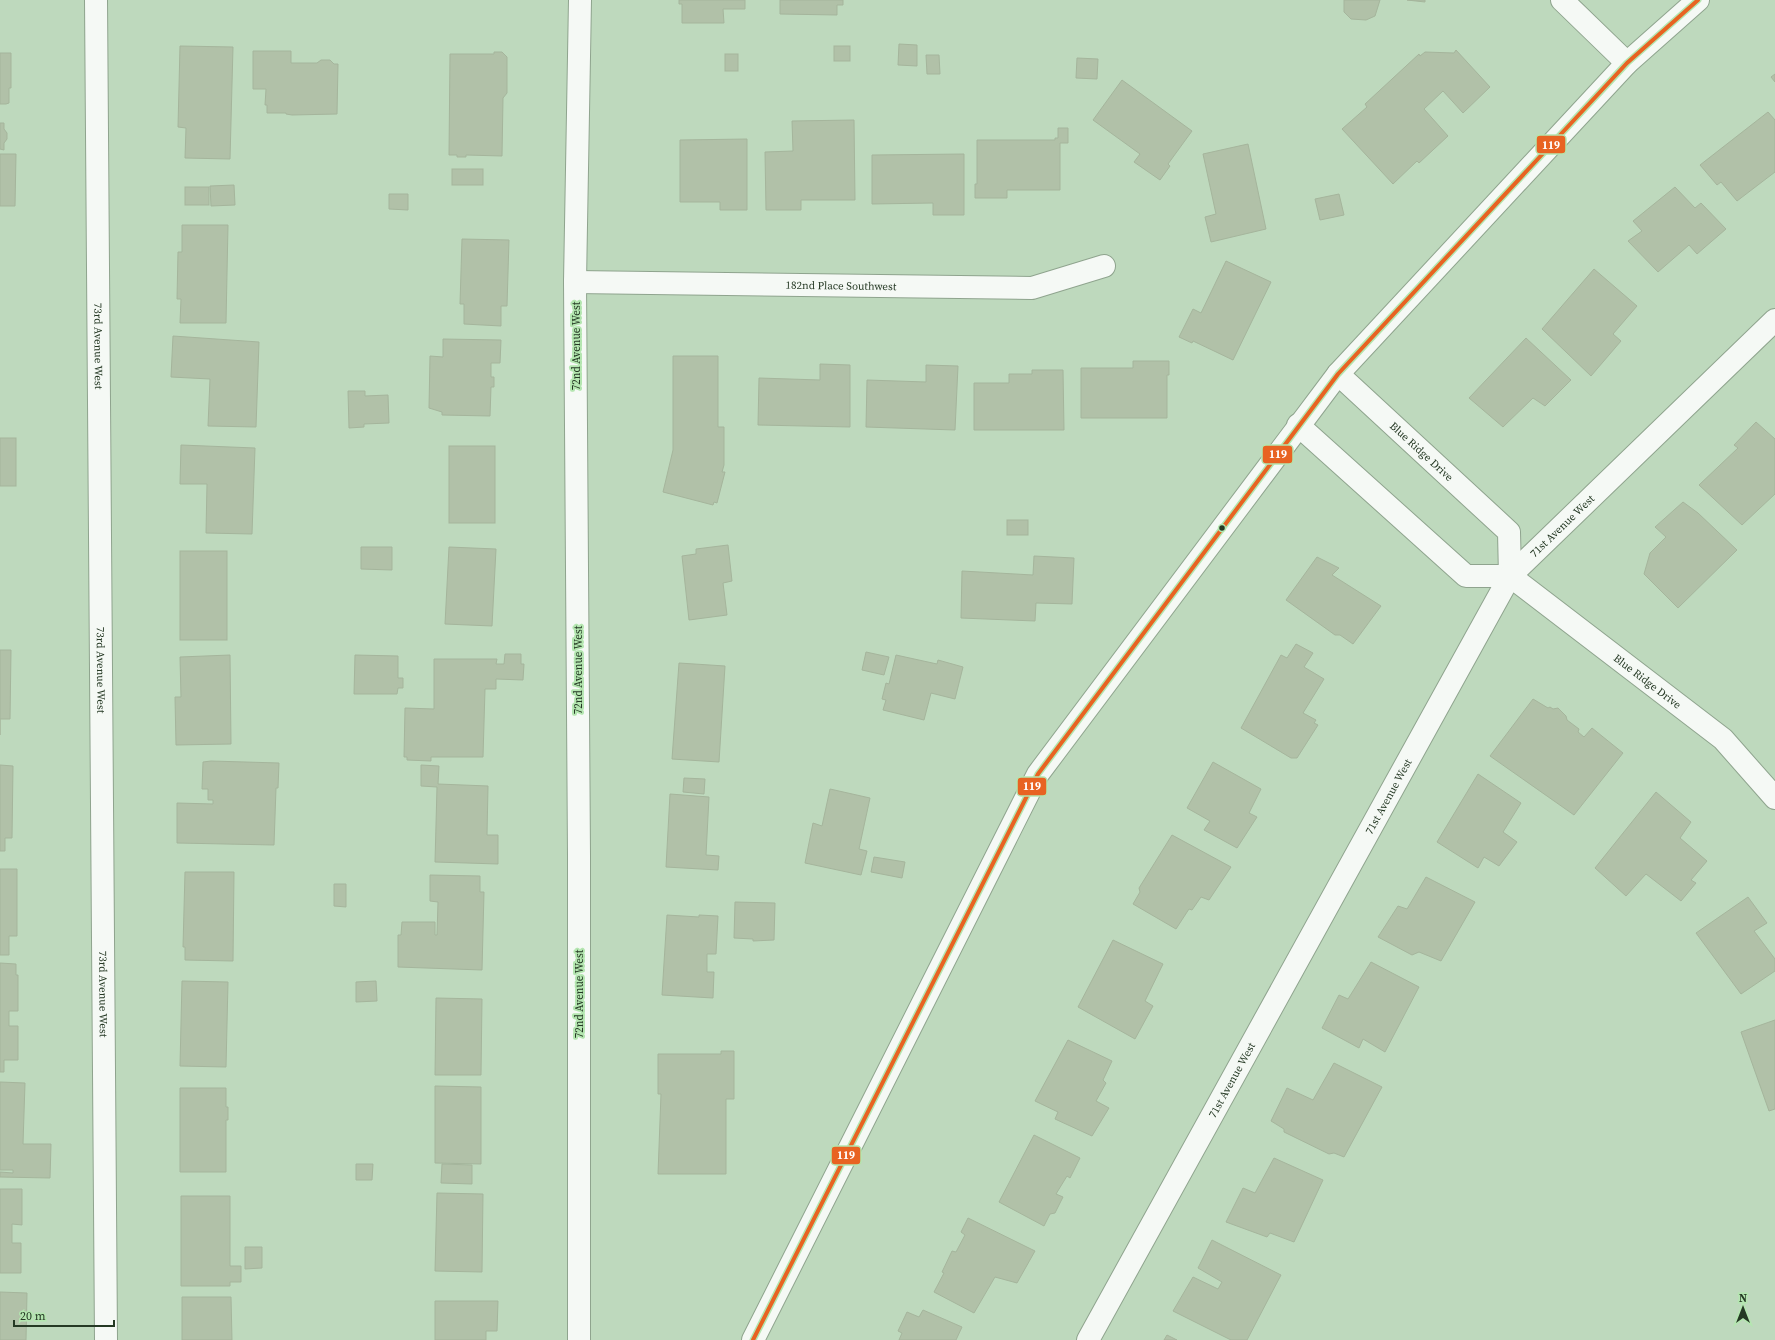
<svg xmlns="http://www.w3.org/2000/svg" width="1775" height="1340" viewBox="0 0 1775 1340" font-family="'Source Serif 4',serif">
  <rect width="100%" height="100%" fill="#bed9bd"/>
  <!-- building -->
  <g fill="#b1c1a8" stroke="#a5b59c">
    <polygon points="679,0 745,0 745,9 723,9 724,23 682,23 682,4 679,4"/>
    <polygon points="780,0 843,0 843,5 837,5 837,15 780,14"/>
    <polygon points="1344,0 1380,0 1375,16 1366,20 1351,19 1344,12"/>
    <polygon points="1407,0 1425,0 1425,2"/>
    <polygon points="899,44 917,45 917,66 898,65"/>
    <polygon points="180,46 233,47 230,159 185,158 186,128 178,127"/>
    <rect x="834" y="46" width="16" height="15"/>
    <polygon points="1456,50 1490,87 1463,113 1443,91 1424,109 1448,136 1419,163 1417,161 1393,184 1342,129 1367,107 1365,104 1419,54 1420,56 1425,52 1454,53"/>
    <polygon points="253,51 291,51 291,63 317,63 321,60 330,60 334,64 338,64 337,114 292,115 286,114 286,113 267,113 267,105 265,105 266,89 253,89"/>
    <polygon points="494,52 502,52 507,57 507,93 503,98 502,156 466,155 466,157 457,157 457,155 449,155 450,54 494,54"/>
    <polygon points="0,53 11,53 11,88 9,88 9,103 6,104 0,104"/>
    <rect x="725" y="54" width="13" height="17"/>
    <polygon points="926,55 939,55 940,74 927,74"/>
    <polygon points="1077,58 1098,59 1097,79 1076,78"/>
    <polygon points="1775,74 1775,82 1771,77"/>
    <polygon points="1122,80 1192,131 1168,164 1170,166 1160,180 1134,162 1140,154 1093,120"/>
    <polygon points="1768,112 1775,120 1775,172 1737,201 1721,182 1717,185 1700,165"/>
    <polygon points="854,120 855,200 801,200 801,210 766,210 765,152 793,151 792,121"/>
    <polygon points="0,123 4,123 4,129 7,133 7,139 4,143 4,150 0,149"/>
    <polygon points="1058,128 1068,128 1068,143 1060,143 1060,190 1007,190 1007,198 975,198 975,184 977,184 977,140 1055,140 1055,138 1058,138"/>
    <polygon points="747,139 747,210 720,210 720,202 680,202 680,140"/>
    <polygon points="1248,144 1266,229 1211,242 1205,217 1216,214 1203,154"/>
    <polygon points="0,154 16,154 15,206 0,206"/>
    <polygon points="964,154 964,215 933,215 933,203 872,204 872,155"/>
    <rect x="452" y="169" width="31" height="16"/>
    <polygon points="234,185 235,205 211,206 210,186"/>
    <rect x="185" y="187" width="24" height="18"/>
    <polygon points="1675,187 1695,208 1701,203 1726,229 1697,254 1689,245 1658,272 1628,241 1642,231 1633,221"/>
    <polygon points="389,194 408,194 408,210 389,209"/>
    <polygon points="1339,194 1344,215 1320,220 1315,199"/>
    <polygon points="182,225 228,225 226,323 180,323 181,299 177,299 178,252 182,252"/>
    <polygon points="462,239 509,240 507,306 501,306 501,326 464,324 464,304 460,304"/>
    <polygon points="1226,261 1271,282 1233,360 1193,341 1192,343 1179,337 1193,309 1201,313"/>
    <polygon points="1594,269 1637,306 1613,334 1621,341 1591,376 1542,329"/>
    <polygon points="173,336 259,342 256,427 208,426 210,379 171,377"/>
    <polygon points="1526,338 1571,380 1545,406 1533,398 1503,427 1469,398"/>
    <polygon points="443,339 501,340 500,363 491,363 491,377 494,377 494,387 491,387 490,416 442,415 442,412 429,408 430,356 443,357"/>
    <polygon points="673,356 718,356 718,427 724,427 724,465 722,472 725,472 717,503 714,502 713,505 663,492 673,450"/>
    <polygon points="1133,361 1169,361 1169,375 1167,375 1167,418 1081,418 1081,368 1133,368"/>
    <polygon points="820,364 850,365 850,427 758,425 759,378 820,380"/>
    <polygon points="926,365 958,366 955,430 866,427 867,380 926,382"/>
    <polygon points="1032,370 1063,370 1064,430 974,430 974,383 1009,383 1009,374 1032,374"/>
    <polygon points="348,391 365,391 365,396 388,395 389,423 364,424 364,427 349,428"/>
    <polygon points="1756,422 1775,439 1775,494 1742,525 1699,485 1738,448 1734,445"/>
    <rect x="0" y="438" width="16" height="48"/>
    <polygon points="181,445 255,448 252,534 206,533 207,484 180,484"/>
    <rect x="449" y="446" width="46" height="77"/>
    <polygon points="1683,502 1698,513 1737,550 1678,608 1644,574 1650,553 1666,537 1655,527"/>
    <rect x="1007" y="520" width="21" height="15"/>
    <polygon points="728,545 732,581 723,583 727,615 689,620 682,556 696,554 696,549"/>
    <polygon points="361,547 392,547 392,570 361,569"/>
    <polygon points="449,547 496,549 492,626 445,624"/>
    <rect x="180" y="551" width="47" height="89"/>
    <polygon points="1034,556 1074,558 1072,604 1036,603 1035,621 961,618 962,571 1033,575"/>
    <polygon points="1317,557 1339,568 1332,575 1381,606 1353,644 1340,635 1335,635 1286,600"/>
    <polygon points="1296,644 1313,653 1304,667 1324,679 1303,713 1316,720 1314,723 1318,725 1297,758 1291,758 1241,728 1281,655 1287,658"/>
    <polygon points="0,650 11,650 10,719 0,719 0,735"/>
    <polygon points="866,652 889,657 884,675 862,670"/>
    <polygon points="505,654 521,654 521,664 524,664 523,680 496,679 496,689 485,689 483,757 431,757 431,761 407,760 407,757 404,757 405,708 434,709 434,659 497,659 496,664 504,664"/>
    <polygon points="230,655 231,744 176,745 175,697 181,697 180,657"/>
    <polygon points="355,655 398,656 398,678 403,678 403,688 398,688 397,694 354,694"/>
    <polygon points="896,655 937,664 938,660 963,667 955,699 931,693 924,720 883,710 886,700 882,699 886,683 889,684"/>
    <polygon points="679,663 725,666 719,762 672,759"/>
    <polygon points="1533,699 1548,708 1550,707 1553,709 1558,708 1566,716 1567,720 1579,729 1578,732 1584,737 1592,728 1623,753 1574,815 1490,756"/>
    <polygon points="211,761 279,763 278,788 276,788 274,845 177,843 177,803 213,804 213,800 208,800 208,789 202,789 203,762"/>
    <polygon points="1213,762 1261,789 1249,813 1257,817 1237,848 1204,830 1210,821 1187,808"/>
    <polygon points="0,765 13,766 12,838 5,838 5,851 0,851"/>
    <polygon points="421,765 439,766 438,784 488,786 487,835 498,835 498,864 435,862 437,787 421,786"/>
    <polygon points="1478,774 1521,803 1503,832 1517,842 1499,866 1484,857 1478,868 1437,842"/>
    <polygon points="684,778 705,779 704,794 683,792"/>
    <polygon points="830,789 870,798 859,849 867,851 861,875 805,863 813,823 822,826"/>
    <polygon points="1656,792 1691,822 1680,838 1707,861 1691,880 1696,883 1681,901 1646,874 1626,896 1595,868"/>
    <polygon points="670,794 709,797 706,855 719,856 718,870 666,867"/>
    <polygon points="1172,835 1231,867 1209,900 1201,897 1192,910 1189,909 1176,929 1133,904 1140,892 1139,888"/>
    <polygon points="874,857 905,862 902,878 871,872"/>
    <polygon points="0,869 17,869 17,936 9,936 9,955 0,955"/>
    <polygon points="185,872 234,872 233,961 185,960 185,947 183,947"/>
    <polygon points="430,875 480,876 480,892 484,892 482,970 398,967 398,935 401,935 402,922 435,922 435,935 437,935 438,902 430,901"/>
    <polygon points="1426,877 1475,902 1441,961 1419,952 1412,955 1378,937 1398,906 1407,909"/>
    <polygon points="334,884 346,884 346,907 334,906"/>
    <polygon points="1748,897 1767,923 1754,931 1775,959 1775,971 1741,994 1696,933"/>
    <polygon points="735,902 775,903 774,940 753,941 753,939 734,938"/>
    <polygon points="667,915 699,917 699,915 718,916 716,954 707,954 707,972 714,972 713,998 662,995"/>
    <polygon points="1113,940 1163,964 1145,1001 1153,1006 1135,1039 1078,1007"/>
    <polygon points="1371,962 1419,987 1385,1052 1363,1039 1359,1048 1322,1028 1339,995 1348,999"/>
    <polygon points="0,963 16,964 16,975 18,975 18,1011 9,1011 9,1026 18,1026 18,1060 4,1060 4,1072 0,1072"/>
    <polygon points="182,981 228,982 226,1067 180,1066"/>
    <polygon points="376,981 377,1001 356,1002 356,982"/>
    <polygon points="436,998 482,999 481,1075 435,1075"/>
    <polygon points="1775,1020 1775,1109 1769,1111 1741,1032"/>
    <polygon points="1068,1040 1112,1061 1103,1080 1106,1083 1096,1101 1109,1108 1092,1136 1055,1119 1058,1112 1035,1101"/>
    <polygon points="721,1051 734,1051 734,1099 726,1099 726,1174 658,1174 661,1094 658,1094 658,1054 721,1054"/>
    <polygon points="1334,1063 1382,1087 1344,1157 1334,1153 1329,1154 1284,1132 1284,1129 1271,1121 1287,1088 1313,1100"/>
    <polygon points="0,1082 25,1083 23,1144 51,1144 50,1178 0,1177 0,1172 13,1173 13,1170 0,1170"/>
    <polygon points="435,1086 481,1087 481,1164 435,1163"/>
    <polygon points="180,1088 226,1088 226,1107 228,1107 228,1120 226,1120 226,1172 180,1172"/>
    <polygon points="1034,1135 1080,1158 1070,1178 1067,1176 1056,1194 1063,1197 1055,1213 1050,1214 1044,1226 999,1202"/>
    <polygon points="1274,1158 1323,1180 1294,1242 1270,1233 1267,1237 1226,1222 1243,1188 1255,1193"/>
    <polygon points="356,1164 373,1164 372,1180 356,1180"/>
    <polygon points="442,1164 472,1165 472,1184 441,1183"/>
    <polygon points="0,1189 22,1189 22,1225 12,1224 12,1243 21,1243 21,1273 0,1273"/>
    <polygon points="437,1193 483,1194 482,1272 435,1271"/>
    <polygon points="181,1196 230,1196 230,1266 241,1266 241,1282 230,1282 230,1286 181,1286"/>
    <polygon points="968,1218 1035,1251 1017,1283 995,1277 974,1313 934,1292 944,1273 942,1272 952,1251 956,1252 965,1235 961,1232"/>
    <polygon points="1212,1240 1281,1275 1247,1340 1231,1340 1173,1311 1193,1277 1218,1289 1222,1282 1198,1268"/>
    <polygon points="245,1247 262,1247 262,1268 245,1269"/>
    <polygon points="0,1292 27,1293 26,1340 0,1340"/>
    <polygon points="182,1297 231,1297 232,1340 182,1340"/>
    <polygon points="435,1301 498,1301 497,1331 486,1331 486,1340 435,1340"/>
    <polygon points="923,1310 962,1327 956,1340 899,1340 902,1333 898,1331 907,1312 919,1317"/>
    <polygon points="1167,1335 1177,1340 1164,1340"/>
  </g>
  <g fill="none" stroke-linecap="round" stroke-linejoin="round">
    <defs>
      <g id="minor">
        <path id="s1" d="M 96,0 L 106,1340"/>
        <polyline points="1562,0 1627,63"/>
        <path id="s2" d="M 575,282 L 1032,288 L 1104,266"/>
        <path id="s3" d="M 1338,374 L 1509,532 L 1510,576"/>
        <path id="s4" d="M 1298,425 L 1466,576 L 1510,576 L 1723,739 L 1775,798"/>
        <polyline points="579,1340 579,856 575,282 580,0"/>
        <path id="s5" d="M 1088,1340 L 1510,576 L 1775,320"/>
      </g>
      <polyline id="secondary" points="753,1340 1038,774 1338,374 1627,63 1698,0"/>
    </defs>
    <!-- minor casing -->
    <use href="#minor" stroke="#8fa48e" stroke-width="24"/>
    <!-- secondary casing -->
    <use href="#secondary" stroke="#8fa48e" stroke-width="24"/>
    <!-- minor -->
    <use href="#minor" stroke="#f5f9f5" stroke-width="22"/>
    <!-- secondary -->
    <use href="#secondary" stroke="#f5f9f5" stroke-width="22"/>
    <defs>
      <polyline id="bus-1" points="753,1340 1038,774 1338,374 1627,63 1698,0"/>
    </defs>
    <!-- bus-1 casing -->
    <use href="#bus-1" stroke="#b4e6b0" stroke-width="7"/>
    <!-- bus-1 -->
    <use href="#bus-1" stroke="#e86322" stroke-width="4"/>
  </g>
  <!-- markers -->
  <circle fill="#253924" stroke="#b4e6b0" stroke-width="1.5" cx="1222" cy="528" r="3.5"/>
  <g text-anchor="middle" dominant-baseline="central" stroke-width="4" stroke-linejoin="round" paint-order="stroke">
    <!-- street labels -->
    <g font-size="11" fill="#253924" stroke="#b4e6b0">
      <text stroke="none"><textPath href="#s2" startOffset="266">182nd Place Southwest</textPath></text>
      <text stroke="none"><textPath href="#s1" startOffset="346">73rd Avenue West</textPath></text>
      <text transform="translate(576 346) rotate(-90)">72nd Avenue West</text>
      <text stroke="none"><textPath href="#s3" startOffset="114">Blue Ridge Drive</textPath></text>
      <text stroke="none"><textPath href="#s5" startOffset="945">71st Avenue West</textPath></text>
      <text stroke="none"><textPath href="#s1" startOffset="670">73rd Avenue West</textPath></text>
      <text transform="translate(578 670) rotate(-90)">72nd Avenue West</text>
      <text stroke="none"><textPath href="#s4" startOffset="443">Blue Ridge Drive</textPath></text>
      <text stroke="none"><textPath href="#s5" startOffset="621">71st Avenue West</textPath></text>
      <text stroke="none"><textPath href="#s1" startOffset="994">73rd Avenue West</textPath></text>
      <text transform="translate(579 994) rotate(-90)">72nd Avenue West</text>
      <text stroke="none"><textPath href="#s5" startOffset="297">71st Avenue West</textPath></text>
    </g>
  </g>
  <g stroke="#b4e6b0" stroke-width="1.5">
    <rect x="1536" y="135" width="30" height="19" rx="4" fill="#e86322"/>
    <rect x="1262" y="445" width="31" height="19" rx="4" fill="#e86322"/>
    <rect x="1017" y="777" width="30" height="19" rx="4" fill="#e86322"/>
    <rect x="831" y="1146" width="30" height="19" rx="4" fill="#e86322"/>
  </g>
  <g font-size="11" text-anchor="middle" font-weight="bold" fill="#fff">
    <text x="1551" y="149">119</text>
    <text x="1278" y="458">119</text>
    <text x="1032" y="790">119</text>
    <text x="846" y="1159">119</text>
  </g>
  <!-- north arrow -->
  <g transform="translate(1743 1308)" stroke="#b4e6b0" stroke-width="3" paint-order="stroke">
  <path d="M0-3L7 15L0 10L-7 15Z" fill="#253924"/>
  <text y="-6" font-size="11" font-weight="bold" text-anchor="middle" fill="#253924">N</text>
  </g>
  <!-- scale -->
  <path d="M14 1320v6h100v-6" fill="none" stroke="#253924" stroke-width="2"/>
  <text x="20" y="1320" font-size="12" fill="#253924" stroke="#b4e6b0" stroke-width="3" paint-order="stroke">20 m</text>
</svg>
